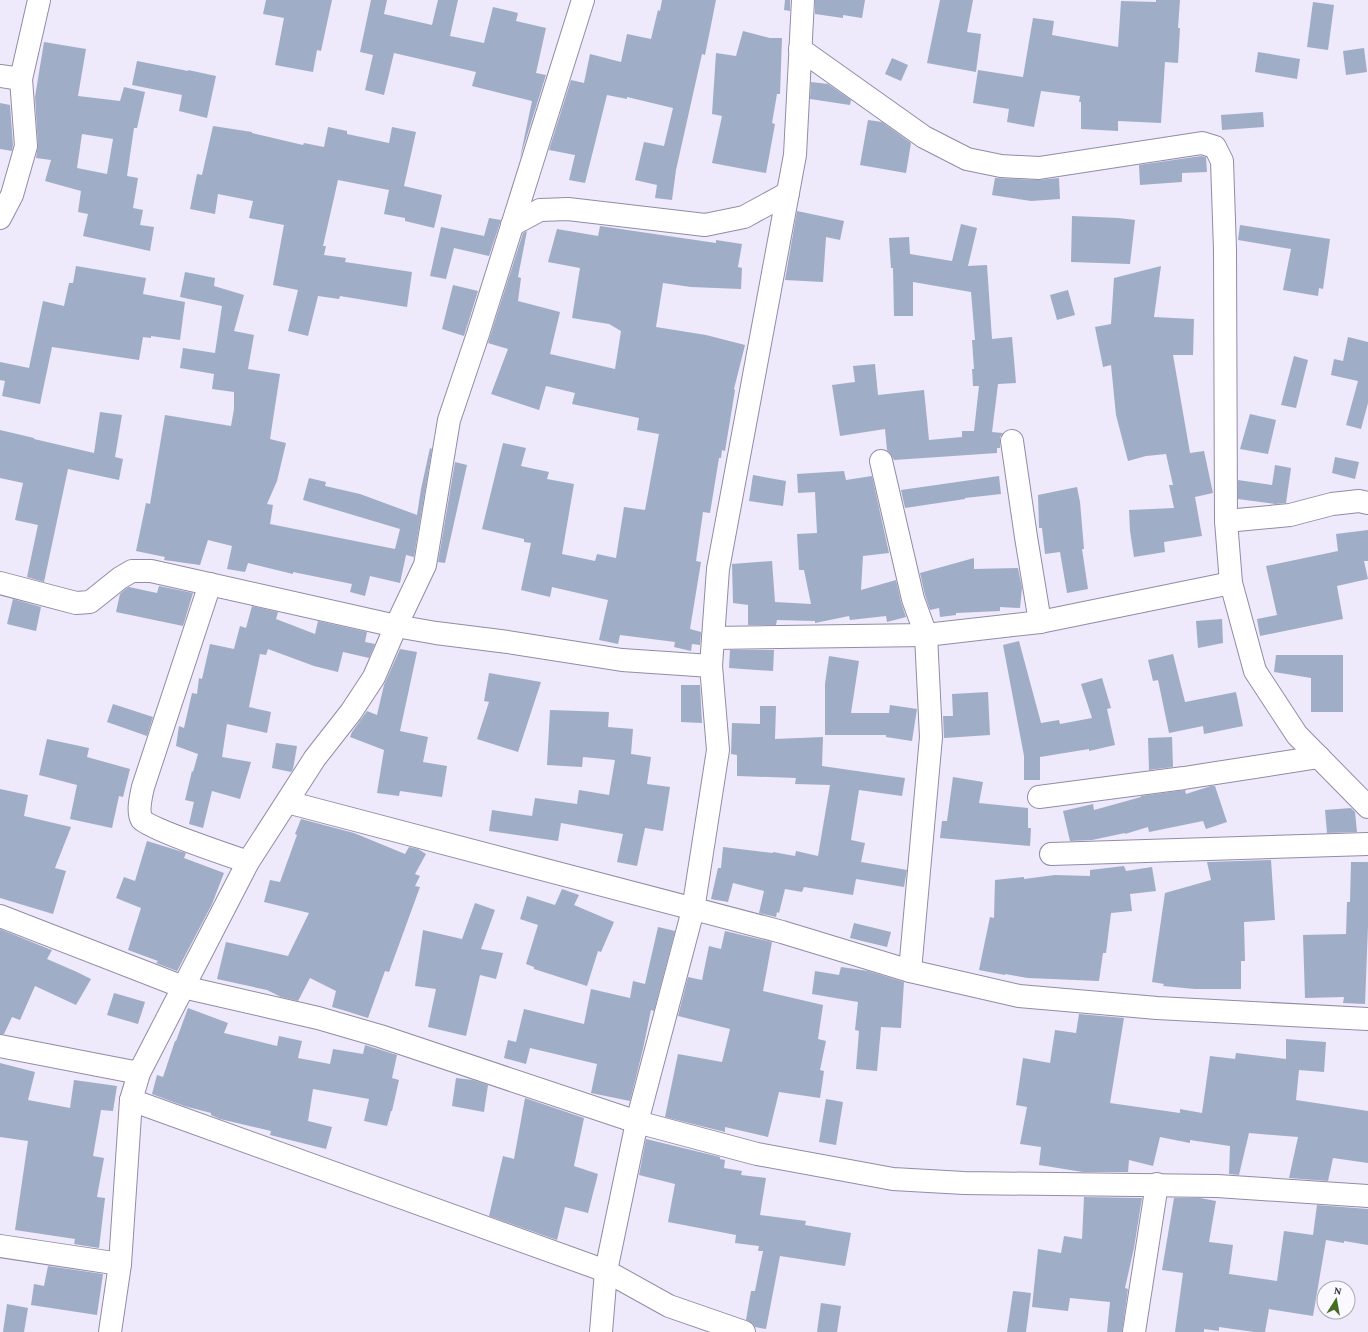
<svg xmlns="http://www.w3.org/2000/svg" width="1368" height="1332" viewBox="0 0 1368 1332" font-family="'Crimson Pro',serif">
  <rect width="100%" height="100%" fill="#eee9fb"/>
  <!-- building -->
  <g fill="#a0adc7" fill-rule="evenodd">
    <polygon points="266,0 332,0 321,51 317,50 313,72 275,65 284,18 263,14"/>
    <polygon points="371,0 387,0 384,14 432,25 438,0 458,0 450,36 484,43 493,7 518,13 516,21 546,28 536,73 546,75 520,158 532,101 472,86 476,72 394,53 384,95 365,90 373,55 360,52"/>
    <polygon points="662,0 716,0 705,55 702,54 676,170 672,200 655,198 657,185 635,180 644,142 664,146 673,108 627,97 627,99 607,95 585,183 569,180 575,155 549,150 571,80 584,83 590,54 621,62 627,34 651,39 658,10 660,11"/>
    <polygon points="785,0 790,0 790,11 784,10"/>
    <polygon points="815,0 865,0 862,18 843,15 843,18 815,14"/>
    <polygon points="940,0 973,0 967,32 981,34 976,72 927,63"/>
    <polygon points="1156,0 1180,0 1178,28 1180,28 1178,63 1165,62 1161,123 1118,121 1118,131 1081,129 1081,102 1079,102 1080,96 1041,91 1034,127 1007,122 1009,109 973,103 978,70 1023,77 1033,18 1054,21 1052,35 1118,47 1121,1 1156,2"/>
    <polygon points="1313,2 1334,5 1328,50 1307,47"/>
    <polygon points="743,31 770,38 782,38 780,94 777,94 772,123 775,124 766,173 712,163 722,116 712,114 716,53 736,56"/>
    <path d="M 44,42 L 86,49 L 78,96 L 120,101 L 124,87 L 145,92 L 137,128 L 134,128 L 127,176 L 138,178 L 133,208 L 143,210 L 140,225 L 154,227 L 150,251 L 83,236 L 88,214 L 78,212 L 81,191 L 45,181 L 51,160 L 36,158 L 38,145 L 35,97 ZM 82,134 L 113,139 L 107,174 L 77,168 Z"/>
    <polygon points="1364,48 1367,72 1346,75 1343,51"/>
    <polygon points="1258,52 1300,59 1297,79 1255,72"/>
    <polygon points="892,58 908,65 901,81 885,74"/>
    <polygon points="137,61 188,71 188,70 216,76 207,118 179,111 182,95 132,85"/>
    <polygon points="811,82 828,84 851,100 850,105 810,99"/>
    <polygon points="0,103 10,105 13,145 12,151 0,149"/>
    <polygon points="1263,112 1264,127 1222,130 1221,115"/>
    <polygon points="868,120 882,122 911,143 906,173 860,165"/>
    <polygon points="213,126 252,132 252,133 303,145 304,143 324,147 328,127 347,131 347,134 389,143 392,127 416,132 404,186 442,195 434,228 405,221 405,218 384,214 389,190 338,180 323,246 326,246 324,255 346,258 345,262 412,272 407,307 340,296 339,299 318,296 308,336 288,331 298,290 273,285 284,225 249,218 253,201 218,194 215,214 190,209 197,174 202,175"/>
    <polygon points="1201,156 1206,157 1207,172 1182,173 1182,182 1140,185 1139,165"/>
    <polygon points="995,178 1038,180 1059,178 1060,199 1031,201 992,195"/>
    <polygon points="797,211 844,221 840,240 826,237 823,282 785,280"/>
    <polygon points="1072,216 1118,218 1135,220 1130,264 1071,262"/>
    <polygon points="489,218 501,220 489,256 454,248 446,279 430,276 441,227 484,236"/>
    <polygon points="961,224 977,228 968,266 987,265 992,339 1012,337 1016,383 998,384 992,432 1003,433 1000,437 1000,448 997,448 997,453 894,460 890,453 887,450 885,429 840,436 832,385 855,382 853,366 875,364 878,395 924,390 929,440 962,437 962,431 974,431 979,386 973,386 972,369 974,369 972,340 975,340 971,292 913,282 913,316 894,316 893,268 891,268 889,238 909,237 910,254 952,261"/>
    <polygon points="1240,225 1330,239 1323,289 1319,288 1318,296 1283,290 1291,249 1238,240"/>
    <polygon points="600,226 716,243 716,240 742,244 738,267 742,268 741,289 691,287 663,283 656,327 706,335 745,345 734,389 735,390 725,451 722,450 721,458 719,458 710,513 703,512 696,561 701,562 690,629 701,632 700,645 692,644 691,651 674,647 675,642 620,635 618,644 599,640 608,600 552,587 550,597 521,590 531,543 524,542 524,539 482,529 503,443 526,448 521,466 549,472 547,479 574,484 562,554 595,561 597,554 616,558 624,507 645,510 659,434 637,430 639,418 572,404 575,393 546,386 539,410 491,394 508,349 488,343 523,233 527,231 518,277 521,278 518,301 560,312 550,354 615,369 621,331 609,324 572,318 580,268 548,262 557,229 598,236"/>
    <polygon points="76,266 146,278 143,294 185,302 180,340 151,336 151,338 143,337 139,360 52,347 40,404 2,396 5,381 0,380 0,362 29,368 43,301 64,306 69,283 73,283"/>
    <polygon points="1161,266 1154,317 1194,319 1193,355 1173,355 1190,453 1204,451 1213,493 1195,497 1202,536 1164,542 1165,552 1134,557 1130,531 1129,510 1174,508 1169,485 1173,485 1166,454 1146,456 1128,461 1116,415 1111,365 1103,367 1095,327 1111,324 1114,278"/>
    <polygon points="185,272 215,278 214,286 244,295 234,331 254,335 248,369 280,374 270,439 286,443 277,481 267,504 273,505 270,524 395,549 400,529 303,500 309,478 326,482 325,486 360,494 417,515 421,489 430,448 432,449 414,557 406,555 400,583 370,576 365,596 350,592 352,584 293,572 293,574 248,563 245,572 227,569 232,546 208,540 200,565 164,560 165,557 136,551 146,503 150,504 165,415 231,426 234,409 234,392 212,389 214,374 180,368 183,348 215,353 222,306 180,297"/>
    <polygon points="453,285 478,291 464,336 442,329"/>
    <polygon points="1068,290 1075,315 1057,320 1050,295"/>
    <polygon points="1348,337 1368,342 1368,403 1361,429 1346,425 1358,381 1331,375 1334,359 1343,361"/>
    <polygon points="1294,356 1308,360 1296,408 1281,405"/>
    <polygon points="100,412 122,415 115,457 123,459 119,480 68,469 44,582 27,577 38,525 15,520 23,483 0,478 0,430 34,438 34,439 94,453"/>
    <polygon points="1250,414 1276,420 1268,454 1240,449"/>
    <polygon points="1335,457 1359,462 1355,479 1332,473"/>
    <polygon points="455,462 467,465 445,563 438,562"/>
    <polygon points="1275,465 1291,468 1286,503 1275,504 1238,499 1238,480 1272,485"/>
    <polygon points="844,471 846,480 872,476 889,553 863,556 861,590 896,580 901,602 906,617 887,622 886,616 850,620 849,616 815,623 815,621 777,620 776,625 748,625 748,605 733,603 732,564 772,561 775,602 811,604 804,570 799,570 797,534 817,533 815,492 798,493 797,474"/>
    <polygon points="753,475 786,481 783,506 749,501"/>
    <polygon points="999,476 1001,494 965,498 965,499 905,508 901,490"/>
    <polygon points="1077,487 1080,502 1084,549 1082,549 1088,589 1067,593 1060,552 1045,554 1042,528 1039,528 1038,495"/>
    <polygon points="1368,530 1368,561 1364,561 1368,579 1337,586 1343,619 1260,636 1257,619 1277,615 1266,566 1338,551 1336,534"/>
    <polygon points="974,558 974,569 1018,568 1022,588 1020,608 1000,607 1000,611 956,613 956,615 940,617 939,608 930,610 925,595 920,573"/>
    <polygon points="159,586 193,593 183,626 116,612 120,594 127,588 129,587 157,593"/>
    <polygon points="13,599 41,607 36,631 7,624"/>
    <polygon points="252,606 278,612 276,619 315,634 318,621 367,632 365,642 375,644 369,658 343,652 338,672 314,666 268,649 266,655 260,654 249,707 271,712 267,733 227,724 222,757 251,762 240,799 212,791 203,828 189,824 194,802 185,800 192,771 193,772 198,754 176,746 179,726 184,728 192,693 197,694 199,678 202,679 210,644 234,649 240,626 246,628"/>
    <polygon points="1222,619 1223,643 1198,648 1196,621"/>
    <polygon points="1019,641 1041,723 1059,720 1060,724 1092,718 1081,684 1102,678 1111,708 1107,709 1115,745 1089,751 1089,749 1040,757 1040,780 1024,780 1024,756 1003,645"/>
    <polygon points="400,649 417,652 400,731 428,737 423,762 447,766 442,797 400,791 399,796 377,793 384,750 350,737 352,732 367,711 377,715 384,685"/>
    <polygon points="730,650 774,650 773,671 729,668"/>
    <polygon points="1173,654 1185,702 1236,692 1243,726 1204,734 1203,726 1169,733 1158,680 1153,681 1148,660"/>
    <polygon points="1276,655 1343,655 1343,712 1311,712 1311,678 1274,672"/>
    <polygon points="829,656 859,661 851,713 889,713 890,705 917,709 912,741 886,737 886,735 825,735 825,684"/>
    <polygon points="489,673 541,682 518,752 477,739 489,702 484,701"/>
    <polygon points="681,685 700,685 702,723 681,722"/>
    <polygon points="988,692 990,735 944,738 943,716 953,716 952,694"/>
    <polygon points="113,704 153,717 147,736 107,722"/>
    <polygon points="760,706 776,706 775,739 823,737 822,766 905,778 902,796 859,790 851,840 865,843 861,862 907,870 904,887 856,879 853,895 804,887 802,892 785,889 779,913 777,912 776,917 759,913 764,891 733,883 728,902 711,899 718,868 721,868 723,847 773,853 773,852 795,856 796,851 818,856 830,785 795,784 796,778 737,776 737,755 731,754 732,723 760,724"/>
    <polygon points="550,710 609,712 608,727 633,729 631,754 651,757 647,784 670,787 663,831 645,828 637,866 617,862 623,834 561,823 558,841 489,831 492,810 532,816 535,798 577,804 579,790 609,795 615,760 583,757 582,767 547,765"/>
    <polygon points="1172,737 1173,767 1149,770 1148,738"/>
    <polygon points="47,739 89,748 87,757 130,769 123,797 119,796 112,828 70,819 77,785 39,775"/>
    <polygon points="276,743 297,746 293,769 291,772 272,768"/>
    <polygon points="953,777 983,782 979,803 1028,808 1028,828 1031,828 1030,846 940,838 942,821 947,821"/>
    <polygon points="1211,786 1215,786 1227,822 1206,829 1203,821 1149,832 1148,827 1125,834 1125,833 1092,840 1070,841 1063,811 1093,804 1094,810 1141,797 1141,796 1185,790 1186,794"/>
    <polygon points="0,789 28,795 24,816 71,827 55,868 66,871 53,914 0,898"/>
    <polygon points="1351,808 1355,812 1357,832 1327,833 1325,810"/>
    <polygon points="301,819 354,833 405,854 409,847 418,849 426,854 415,874 420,876 415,886 420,887 389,972 385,971 368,1018 346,1011 332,1007 336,991 310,978 298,1001 281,997 267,990 217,979 226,942 288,956 309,913 264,902 270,880 280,882 297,835 295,834"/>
    <polygon points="147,841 186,853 184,858 224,873 212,904 177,971 156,963 158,961 128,950 141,908 116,898 124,877 135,881"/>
    <polygon points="1271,860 1275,920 1244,922 1245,961 1241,961 1241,989 1195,989 1163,986 1164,984 1152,982 1165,893 1211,880 1207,862"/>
    <polygon points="1351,862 1368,862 1368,926 1365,1004 1343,1003 1344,997 1305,998 1303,935 1346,934 1347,902 1350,902"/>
    <polygon points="1124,866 1126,871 1152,867 1156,891 1130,894 1132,911 1111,913 1106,953 1103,953 1099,981 1028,978 1005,974 1005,975 979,970 990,917 994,918 995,880 1024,877 1024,879 1055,875 1090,876 1090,870"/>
    <polygon points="562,889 579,895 574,905 614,922 601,952 598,951 587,986 534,969 534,967 526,964 538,925 520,919 527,896 555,905"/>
    <polygon points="475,903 495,910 481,949 503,953 496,979 480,975 466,1036 428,1027 436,989 415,986 423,930 462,939"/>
    <polygon points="854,923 891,932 887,947 850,938"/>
    <polygon points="658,927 675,931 654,1011 651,1010 643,1049 630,1101 591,1093 597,1064 530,1048 526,1064 504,1058 508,1040 516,1042 524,1009 584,1024 591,989 630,998 633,981 645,984"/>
    <polygon points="0,929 49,949 52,950 47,959 77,972 91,979 76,1005 35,986 20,1020 12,1017 4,1034 0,1034"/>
    <polygon points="725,931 772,942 763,991 823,1005 818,1039 826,1041 820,1070 824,1071 820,1098 779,1092 768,1137 725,1127 725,1132 665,1117 678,1054 722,1062 730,1029 678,1016 688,977 702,980 709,946 721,949"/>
    <polygon points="841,967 868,971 904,982 901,1028 881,1027 877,1071 856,1069 859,1031 855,1030 858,1002 812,994 815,971 839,975"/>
    <polygon points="114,993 145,1002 138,1024 107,1015"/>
    <polygon points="188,1008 228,1023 224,1033 277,1046 279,1036 302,1041 298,1058 330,1064 333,1049 363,1054 365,1045 397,1055 392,1078 399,1080 392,1111 391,1111 387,1126 364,1121 369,1099 313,1089 308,1121 332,1127 326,1149 270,1135 271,1131 220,1119 211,1115 211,1113 184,1106 152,1094 157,1075 163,1077 175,1041 176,1041"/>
    <polygon points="1079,1014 1124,1018 1110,1103 1180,1113 1180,1109 1202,1113 1210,1056 1235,1059 1236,1053 1286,1059 1286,1039 1326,1042 1324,1072 1299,1070 1296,1100 1368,1111 1368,1163 1333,1158 1328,1181 1289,1178 1298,1137 1249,1133 1239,1175 1229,1174 1230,1146 1190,1140 1190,1143 1160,1137 1153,1166 1129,1160 1128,1172 1083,1172 1039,1165 1041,1147 1020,1144 1027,1107 1016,1105 1023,1058 1050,1063 1055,1030 1076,1033"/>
    <polygon points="0,1063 35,1072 28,1100 70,1108 74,1080 117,1086 113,1111 101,1110 93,1156 104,1158 97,1197 105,1198 99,1248 74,1244 75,1239 15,1230 28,1141 0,1137"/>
    <polygon points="456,1078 473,1080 488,1085 484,1112 452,1106"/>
    <polygon points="525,1098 584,1118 574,1166 598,1174 588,1213 565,1207 557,1240 489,1216 503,1156 514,1159"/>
    <polygon points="826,1099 843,1102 836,1145 819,1142"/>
    <polygon points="646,1139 720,1157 720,1159 725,1160 724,1168 742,1171 741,1175 766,1178 760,1215 806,1221 805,1225 851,1233 845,1266 780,1256 766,1329 755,1327 753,1324 746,1320 751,1291 755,1291 763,1251 758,1251 759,1246 735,1243 736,1235 668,1222 675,1184 639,1175"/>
    <polygon points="1084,1197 1142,1198 1134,1248 1125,1288 1128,1289 1122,1332 1107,1332 1110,1302 1070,1298 1068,1311 1032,1307 1038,1249 1061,1253 1064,1236 1082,1239"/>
    <polygon points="1174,1198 1200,1198 1216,1201 1209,1242 1233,1245 1229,1274 1277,1281 1284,1231 1313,1235 1317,1205 1368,1209 1368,1245 1344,1241 1344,1243 1326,1240 1313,1316 1269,1309 1265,1332 1254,1332 1219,1327 1219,1331 1204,1329 1204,1332 1175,1332 1183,1273 1162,1270"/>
    <polygon points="48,1266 103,1274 97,1315 31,1305 34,1284 44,1286"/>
    <polygon points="1013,1291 1031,1293 1026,1332 1007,1332"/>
    <polygon points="821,1303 841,1306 837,1332 817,1332"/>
    <polygon points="7,1304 28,1308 24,1332 3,1332"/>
  </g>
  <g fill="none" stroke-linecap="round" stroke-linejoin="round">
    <defs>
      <g id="minor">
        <polyline points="800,49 924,137 967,159 1001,166 1039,168 1202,143 1215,147 1222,161 1225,250 1226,521 1231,583 1255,671 1297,735 1368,807"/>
        <polyline points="0,76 21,79"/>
        <polyline points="0,218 12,195 26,146 21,79 39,0"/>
        <polyline points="512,225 540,210 568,209 705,225 744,217 788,193"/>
        <polyline points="1012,441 1026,537 1040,622"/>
        <polyline points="881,461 913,599 926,635 931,737 910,971"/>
        <polyline points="1226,521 1290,515 1332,504 1359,501 1368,503"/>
        <polyline points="0,583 76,603 90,602 120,578 132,571 151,571 396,626 436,633 508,642 622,660 711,666"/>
        <path d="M 210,584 L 143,787 C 141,796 137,812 142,820 C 147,828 233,857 248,862"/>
        <polyline points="713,638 926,635 1040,622 1231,583"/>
        <polyline points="1039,797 1184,778 1319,757"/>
        <polyline points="287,802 782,932 910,971 1019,996 1157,1008 1368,1019"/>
        <polyline points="1051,854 1368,844"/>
        <polyline points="0,916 183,987 318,1018 380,1036 637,1122 757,1154 893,1179 964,1183 1217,1186 1368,1196"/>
        <polyline points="0,1046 139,1073"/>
        <polyline points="131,1100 606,1271 669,1306 744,1332"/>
        <polyline points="0,1246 120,1264"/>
        <polyline points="110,1332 120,1264 131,1100 139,1073 248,862 315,758 351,712 374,677 396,626 425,565 449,420 478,334 583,0"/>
        <polyline points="601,1332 606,1271 637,1122 693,910 718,750 711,666 718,569 795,155 803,0"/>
        <polyline points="1134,1332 1157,1184"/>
      </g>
    </defs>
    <!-- minor casing -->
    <use href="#minor" stroke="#938ba7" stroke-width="24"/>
    <!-- minor -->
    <use href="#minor" stroke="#fff" stroke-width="22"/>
  </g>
  <!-- north arrow -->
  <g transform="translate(1336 1300) rotate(11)"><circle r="19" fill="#faf9ff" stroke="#adabb3"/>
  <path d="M0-3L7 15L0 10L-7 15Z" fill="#466b23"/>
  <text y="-6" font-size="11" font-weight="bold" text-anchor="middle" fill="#393641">N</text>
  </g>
</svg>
